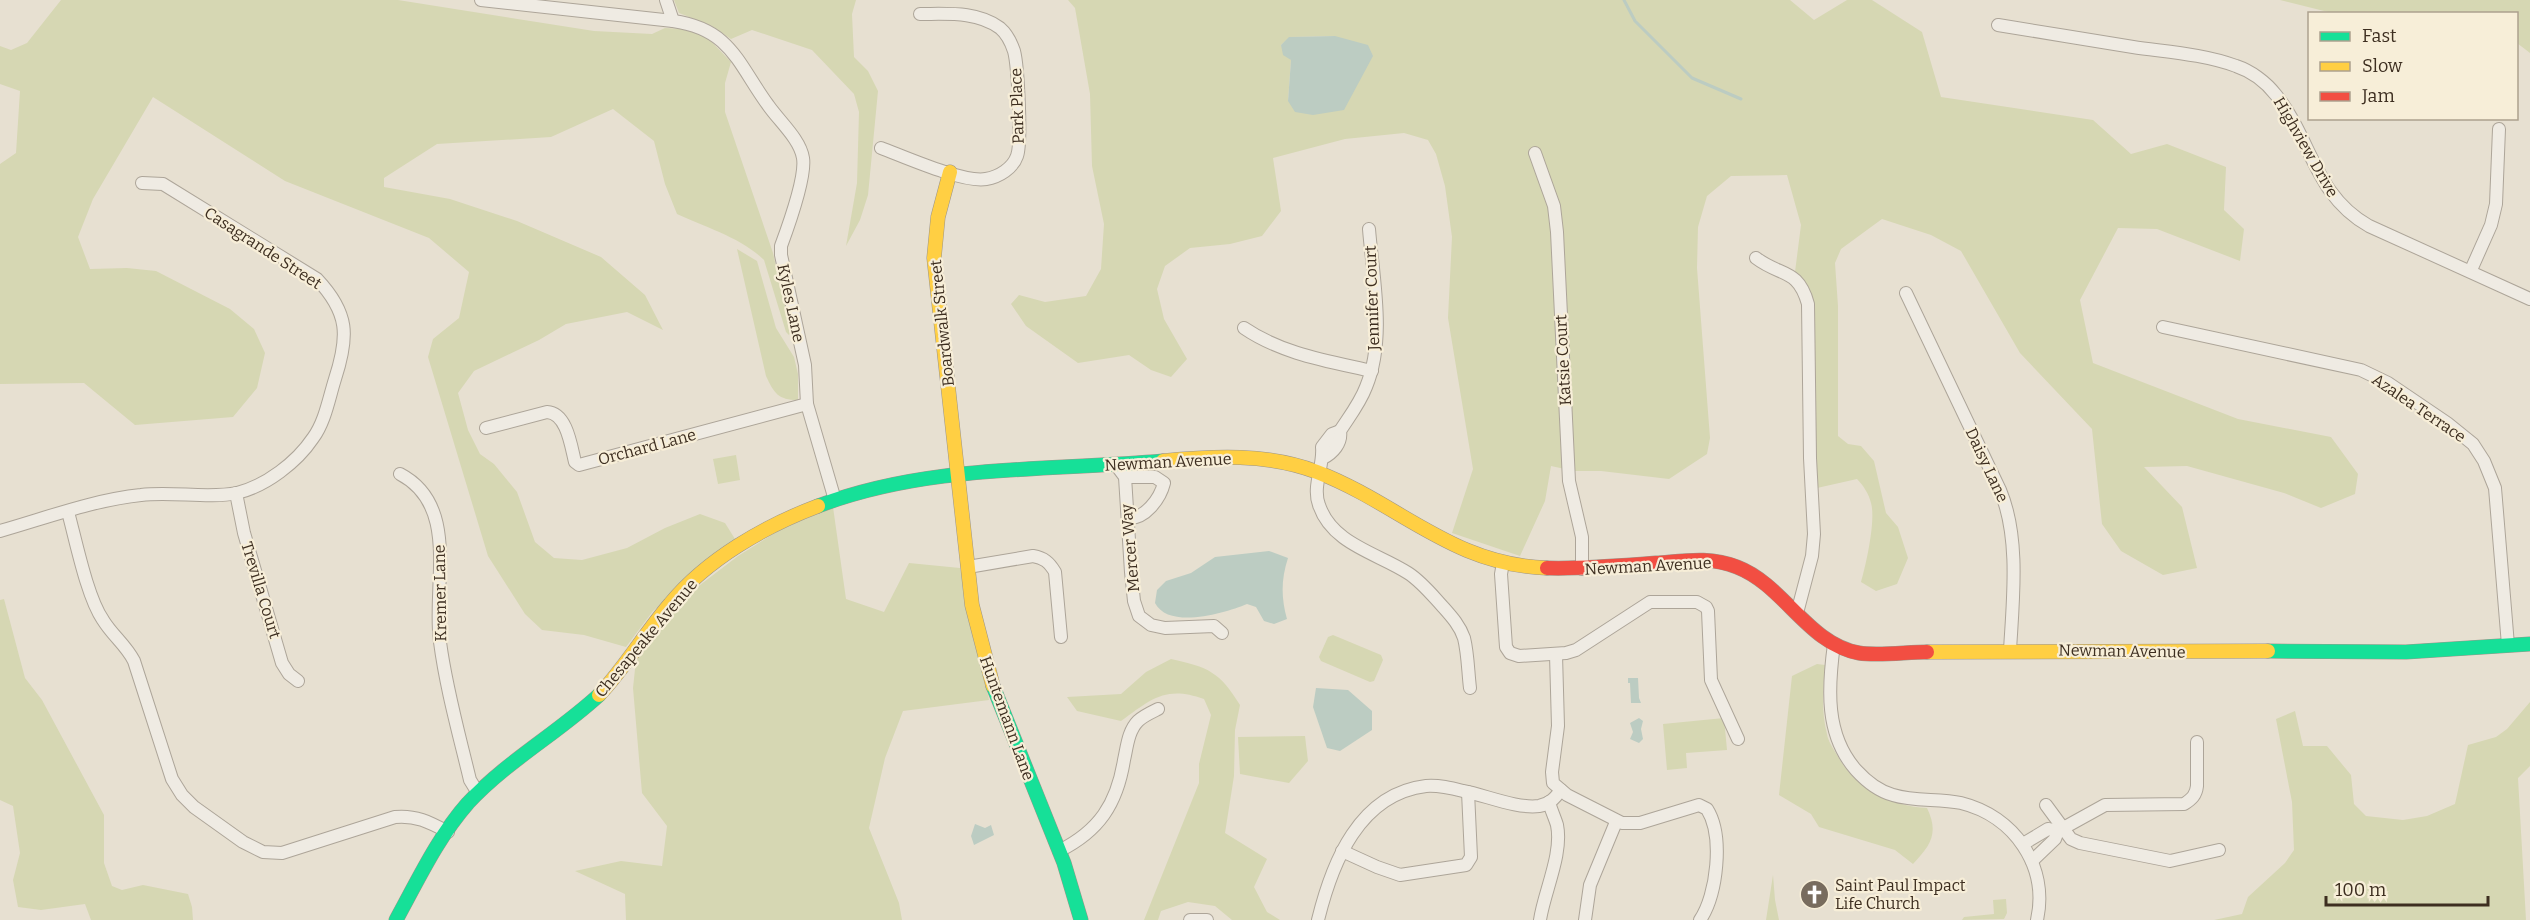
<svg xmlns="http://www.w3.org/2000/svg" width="2530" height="920" viewBox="0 0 2530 920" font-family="Bitter,serif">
  <rect width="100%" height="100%" fill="#e7e0d1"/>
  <!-- green -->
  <g fill="#d6d7b3" fill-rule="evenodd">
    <path d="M 61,0 L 398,0 L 594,31 L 652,34 L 665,28 L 683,29 L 707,37 L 731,62 L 725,83 L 725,112 L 773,253 L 791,332 L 789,335 L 786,332 L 764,260 C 742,238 705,227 677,214 L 665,184 L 654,141 L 613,109 L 551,137 L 437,144 L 384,178 L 384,187 L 450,199 L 517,221 L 601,257 L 645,295 L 663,330 L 627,312 L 566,324 L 539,340 L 474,371 L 458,393 L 468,430 L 480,454 L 494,464 L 517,492 L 535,542 L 554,558 L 582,560 L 627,548 L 665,528 L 700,514 L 725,523 L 735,539 L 653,611 L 626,647 L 584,635 L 542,630 L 525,614 L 488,556 L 428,357 L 433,339 L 459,318 L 469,272 L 429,238 L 285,181 L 153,97 L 93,199 L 78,237 L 90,269 L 127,268 L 156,271 L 230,309 L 254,329 L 265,353 L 257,388 L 233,417 L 135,425 L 84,383 L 0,384 L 0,164 L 16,153 L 20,91 L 0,84 L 0,46 L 11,50 L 27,43 Z"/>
    <polygon points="674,0 856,0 852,14 854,57 868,71 878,91 868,195 860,220 846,246 857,183 859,112 854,94 812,50 752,30 731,39 712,26 679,13"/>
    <path d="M 1068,0 L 1790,0 L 1814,20 L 1847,0 L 1872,0 L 1922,32 L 1941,97 L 2093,120 L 2131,154 L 2167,144 L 2226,167 L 2224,210 L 2244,229 L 2240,261 L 2157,229 L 2118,228 L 2080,300 L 2093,363 L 2238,419 L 2331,437 L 2358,474 L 2355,494 L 2321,508 L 2284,493 L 2187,466 L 2144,467 L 2182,507 L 2197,568 L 2163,575 L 2121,551 L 2102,524 L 2092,429 L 2020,353 L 1961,251 L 1931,235 L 1882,219 L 1841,249 L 1835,263 L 1838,306 L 1838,436 L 1848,444 L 1861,446 L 1874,461 L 1886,513 L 1898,527 L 1908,558 L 1897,584 L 1876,591 L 1861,582 C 1866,565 1876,520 1871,503 C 1869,494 1863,485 1857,479 L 1817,488 L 1810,295 L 1805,282 L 1795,272 L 1801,225 L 1787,175 L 1731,176 L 1707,196 L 1698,227 L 1697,268 L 1710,438 L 1707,454 L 1669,479 L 1601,471 L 1574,471 L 1551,466 L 1545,501 L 1520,556 L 1452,533 L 1473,469 L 1448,318 L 1452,237 L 1445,186 L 1436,154 L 1428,140 L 1404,133 L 1345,139 L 1273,158 L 1281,211 L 1262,236 L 1230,244 L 1190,248 L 1165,266 L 1157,289 L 1164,319 L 1187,359 L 1171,377 L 1151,370 L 1129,355 L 1078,363 L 1026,326 L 1011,304 L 1019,295 L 1045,302 L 1086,296 L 1101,269 L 1104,224 L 1092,166 L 1090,94 L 1075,8 ZM 1335,36 L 1288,101 L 1291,60 L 1281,45 L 1290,37 Z"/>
    <polygon points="2280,0 2530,0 2530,53 2517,43 2516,14 2336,14"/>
    <path d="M 737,249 L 757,261 L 776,328 L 794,357 L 798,374 L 798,400 C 778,400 774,393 766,376 Z"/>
    <polygon points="736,455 740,480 718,484 713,459"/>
    <polygon points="833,507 846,599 884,612 909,563 960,568 989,700 903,711 885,758 869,828 899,903 902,920 626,920 625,894 575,871 621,861 662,866 667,826 642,793 633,688 636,660 665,619 700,585 738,556 786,526"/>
    <polygon points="4,599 25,678 42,700 104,815 104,863 112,886 122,890 143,885 188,894 192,907 193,920 91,920 85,904 41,910 18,907 13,880 20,853 13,806 0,800 0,600"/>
    <polygon points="1333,635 1381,655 1383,660 1374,681 1370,682 1321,661 1319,657 1328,637"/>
    <path d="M 1171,659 C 1208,667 1220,672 1240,705 L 1235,730 L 1234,776 L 1225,833 L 1267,859 L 1254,887 L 1267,912 L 1280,920 L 1232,920 L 1215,906 L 1188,902 L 1161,911 L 1158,920 L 1144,920 L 1199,783 L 1199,764 L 1211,715 L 1204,699 C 1166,685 1151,699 1121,721 L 1077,711 L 1067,697 L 1121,694 L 1146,672 Z"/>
    <path d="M 1817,664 L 1825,665 C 1823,689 1821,711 1827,734 C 1828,741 1833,748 1837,755 C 1855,788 1889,806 1927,808 C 1939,833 1931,845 1913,864 L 1895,850 L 1819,827 L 1811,814 L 1779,795 L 1792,676 Z"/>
    <polygon points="2530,702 2530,766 2518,778 2526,920 2214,920 2242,914 2248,897 2285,863 2294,850 2292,802 2276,719 2295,711 2303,746 2327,746 2351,775 2354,804 2366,816 2403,820 2427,816 2455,804 2468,745 2496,737 2507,729"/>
    <polygon points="1724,718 1727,750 1686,753 1687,768 1667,770 1663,724"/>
    <polygon points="1305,736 1308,761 1289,783 1240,774 1238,737"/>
    <polygon points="1773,875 1775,900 1779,920 1766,920"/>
    <polygon points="2006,899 2007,913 2004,919 1962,920 1964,917 1994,914 1993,900"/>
  </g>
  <!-- water -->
  <g fill="#bcccc2">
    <polygon points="1335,36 1368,45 1373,56 1344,110 1313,115 1295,112 1288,101 1291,60 1283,55 1281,45 1289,37"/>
    <path d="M 1269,551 L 1288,558 C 1281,580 1281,597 1287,619 L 1274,624 L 1264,621 L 1256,607 L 1247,604 C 1225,613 1169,630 1155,603 L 1157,590 L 1166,581 L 1191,573 L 1215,557 Z"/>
    <polygon points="1628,678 1638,678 1639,698 1641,703 1631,703 1630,683 1628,683"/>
    <polygon points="1316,688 1348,690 1372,711 1372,730 1340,751 1327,748 1313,707"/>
    <polygon points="1639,718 1643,721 1641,729 1643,739 1639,743 1630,739 1633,732 1630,723"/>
    <polygon points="975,824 985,828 991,825 994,835 974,845 971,836"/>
  </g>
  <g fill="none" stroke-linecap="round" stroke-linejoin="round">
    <!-- stream -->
    <polyline stroke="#bcccc2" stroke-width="3" points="1624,0 1635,21 1692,78 1741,99"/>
    <defs>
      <g id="street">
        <path d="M 481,0 L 673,21 C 731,29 738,64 768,105 C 779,121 800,139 803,158 C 806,176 788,227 781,246 L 781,255 L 805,365 L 807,404 L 835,500"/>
        <polyline points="666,0 673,21"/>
        <path d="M 1998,25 C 2043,32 2088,40 2133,47 C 2167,52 2203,54 2236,66 C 2251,71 2266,82 2276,95 C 2312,140 2314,195 2369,226 L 2530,299"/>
        <path d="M 881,148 C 905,157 963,183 986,179 C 999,177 1013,168 1017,156 C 1022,143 1018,66 1014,51 C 1011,42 1007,34 1000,28 C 977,11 947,14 920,14"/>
        <polyline points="1535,153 1554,206 1557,232 1569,481 1582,537 1582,569"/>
        <path d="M 1756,258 C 1781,277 1798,268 1808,304 L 1810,458 L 1814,534 L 1812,556 L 1797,613"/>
        <polyline points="2471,270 2491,225 2496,204 2499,129"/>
        <path d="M 1906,293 L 2000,490 C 2020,537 2013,599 2010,650"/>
        <polyline points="2163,327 2361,370 2388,383 2447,423 2473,444 2484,461 2495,488 2508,645"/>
        <path d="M 1244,328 C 1282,354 1328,361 1372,371"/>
        <path d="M 486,428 L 547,412 C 567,413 571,446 575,462 L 579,465 L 807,404"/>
        <path d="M 1340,431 L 1332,434 L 1322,447 C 1324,466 1312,486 1319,505 C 1332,544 1377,553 1408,573 C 1422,582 1432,595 1444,608 C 1452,617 1460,626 1464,638 C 1468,654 1468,672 1470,688"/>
        <path d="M 1323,458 C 1333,453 1342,443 1340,431 C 1349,417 1360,403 1366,387 C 1386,339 1373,279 1369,229"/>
        <polyline points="1116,465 1125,477 1131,572 1134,601 1139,616 1151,625 1165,628 1214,626 1222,633"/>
        <path d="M 400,474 C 461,506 432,587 440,642 C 446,688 459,734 470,780 L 478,793"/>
        <path d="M 1125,477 L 1155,477 L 1164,483 C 1160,499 1145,519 1128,518"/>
        <polyline points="236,493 244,533 282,663 289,674 298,681"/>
        <path d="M 68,512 C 76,541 87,597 103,620 C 112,635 126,645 134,661 L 172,779 L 182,795 L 194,807 L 243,842 L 263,852 L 282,853 L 395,817 C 416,815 429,822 448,832"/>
        <path d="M 0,531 C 46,518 93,500 141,495 C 172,491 208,499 237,493 C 266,486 297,462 313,438 C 325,422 329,398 335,379 C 349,336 349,313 317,279 L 163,184 L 142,183"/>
        <polyline points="1503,563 1501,574 1506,647 1510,653 1519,656 1566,653 1576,650 1650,602 1697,602 1706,607 1708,611 1711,680 1738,739"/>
        <path d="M 968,567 L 1033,556 C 1044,558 1049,562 1055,572 L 1061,637"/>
        <path d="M 1834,644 C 1828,688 1825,735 1856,770 C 1866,781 1878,791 1893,795 C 1915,802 1939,798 1961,803 C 2014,816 2049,866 2037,920"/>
        <path d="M 1556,655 L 1558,726 L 1552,772 L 1553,783 L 1567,795 L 1622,823 L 1640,823 L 1699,805 L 1707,809 C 1724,836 1717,895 1700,920"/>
        <polyline points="2046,805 2071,839 2080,843 2170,861 2219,850"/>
        <polyline points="2023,844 2048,829 2058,831"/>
        <path d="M 1059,851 C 1099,831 1117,804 1124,760 C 1127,747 1128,731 1138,721 C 1143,716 1152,712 1158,709"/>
        <polyline points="1342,851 1377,867 1400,875 1466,865 1471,857 1468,792"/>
        <path d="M 2032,861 L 2055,839 L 2058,831 L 2105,805 L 2184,804 C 2192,799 2196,795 2197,786 L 2197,742"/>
        <polyline points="1190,920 1207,920"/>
        <path d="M 1318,920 C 1332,863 1359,794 1426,786 C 1439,785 1451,788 1463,791 C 1485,795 1517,809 1539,806 C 1550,804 1555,798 1561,790"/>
        <path d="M 1540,920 C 1544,892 1563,854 1557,825 C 1555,818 1551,810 1549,802"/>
        <polyline points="1585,920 1590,885 1616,822"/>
      </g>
      <g id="fast">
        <path d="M 818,506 C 928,464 1047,471 1163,461"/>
        <polyline points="2268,651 2406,652 2530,644"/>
        <polyline points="993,686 1064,863 1081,920"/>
        <path d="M 396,920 C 418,880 438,837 468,803 C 507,761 558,733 599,695"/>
      </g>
      <g id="slow">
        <polyline points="950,172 938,217 934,258 972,605 993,686"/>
        <path d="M 1163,461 C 1213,456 1268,453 1317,472 C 1400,504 1452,565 1547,568"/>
        <polyline points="1927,652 2268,651"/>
        <path d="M 599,695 C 626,666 645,633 670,604 C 707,559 765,526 818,506"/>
      </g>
      <path id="jam" d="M 1547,568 C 1583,569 1620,566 1656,563 C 1684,561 1710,556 1737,567 C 1784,585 1808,644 1859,653 C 1878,656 1907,652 1927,652"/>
    </defs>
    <!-- street casing -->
    <use href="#street" stroke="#ada599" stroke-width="14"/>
    <!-- fast casing -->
    <use href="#fast" stroke="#9c958a" stroke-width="15"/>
    <!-- slow casing -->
    <use href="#slow" stroke="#9c958a" stroke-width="15"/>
    <!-- jam casing -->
    <use href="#jam" stroke="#9c958a" stroke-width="15"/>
    <!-- street -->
    <use href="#street" stroke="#efebe3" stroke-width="12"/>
    <!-- fast -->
    <use href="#fast" stroke="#16e098" stroke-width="14"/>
    <!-- slow -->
    <use href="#slow" stroke="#ffcf43" stroke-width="14"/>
    <!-- jam -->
    <use href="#jam" stroke="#f24e42" stroke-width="14"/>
  </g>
  <!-- icons -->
  <defs>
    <symbol id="church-disc" viewBox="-11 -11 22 22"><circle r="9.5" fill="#786c5e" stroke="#f7eed8"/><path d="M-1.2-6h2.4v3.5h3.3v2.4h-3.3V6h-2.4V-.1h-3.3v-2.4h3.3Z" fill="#fff"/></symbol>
  </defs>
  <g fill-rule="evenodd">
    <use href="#church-disc" x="1798" y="878" width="33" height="33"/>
  </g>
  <g text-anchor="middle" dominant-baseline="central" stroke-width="4.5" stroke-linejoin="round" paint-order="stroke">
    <!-- street labels -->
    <g font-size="16" fill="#3d2e20" stroke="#f7eed8">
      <text transform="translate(1017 106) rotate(-92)">Park Place</text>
      <text transform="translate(2306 147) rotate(60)">Highview Drive</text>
      <text transform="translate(263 248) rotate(33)">Casagrande Street</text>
      <text transform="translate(1372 298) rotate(-92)">Jennifer Court</text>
      <text transform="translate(791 303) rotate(78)">Kyles Lane</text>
      <text transform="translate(942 323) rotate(-96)">Boardwalk Street</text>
      <text transform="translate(1563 360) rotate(-93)">Katsie Court</text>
      <text transform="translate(2419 408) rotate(34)">Azalea Terrace</text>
      <text transform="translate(647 447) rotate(-15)">Orchard Lane</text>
      <text transform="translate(1168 462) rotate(-3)">Newman Avenue</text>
      <text transform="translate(1987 465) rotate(65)">Daisy Lane</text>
      <text transform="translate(1130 548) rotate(-95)">Mercer Way</text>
      <text transform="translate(1648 566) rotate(-3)">Newman Avenue</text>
      <text transform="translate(261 590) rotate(73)">Trevilla Court</text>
      <text transform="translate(440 593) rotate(-91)">Kremer Lane</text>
      <text transform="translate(646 638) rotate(-50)">Chesapeake Avenue</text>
      <text transform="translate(2122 651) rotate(1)">Newman Avenue</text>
      <text transform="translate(1007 718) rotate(70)">Huntemann Lane</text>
    </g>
    <!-- poi labels -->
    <g font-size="16" fill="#3d2e20" stroke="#f7eed8" text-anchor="start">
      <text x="1835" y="885">Saint Paul Impact<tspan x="1835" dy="18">Life Church</tspan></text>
    </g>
  </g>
  <!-- legend -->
  <rect x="2308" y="12" width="210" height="108" fill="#f7eed8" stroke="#ada18e" stroke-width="1.5"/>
  <rect x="2320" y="32" width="30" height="9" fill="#16e098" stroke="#ada18e" stroke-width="1.5"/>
  <text x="2362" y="42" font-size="18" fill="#3d2e20">Fast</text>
  <rect x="2320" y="62" width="30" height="9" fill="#ffcf43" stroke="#ada18e" stroke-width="1.5"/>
  <text x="2362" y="72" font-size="18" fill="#3d2e20">Slow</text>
  <rect x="2320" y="92" width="30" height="9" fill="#f24e42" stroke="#ada18e" stroke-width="1.5"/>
  <text x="2362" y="102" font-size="18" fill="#3d2e20">Jam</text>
  <!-- scale -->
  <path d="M2326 896v9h162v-9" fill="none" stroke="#3d2e20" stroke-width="3"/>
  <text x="2335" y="896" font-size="18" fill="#3d2e20" stroke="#f7eed8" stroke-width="4.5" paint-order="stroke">100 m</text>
</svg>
